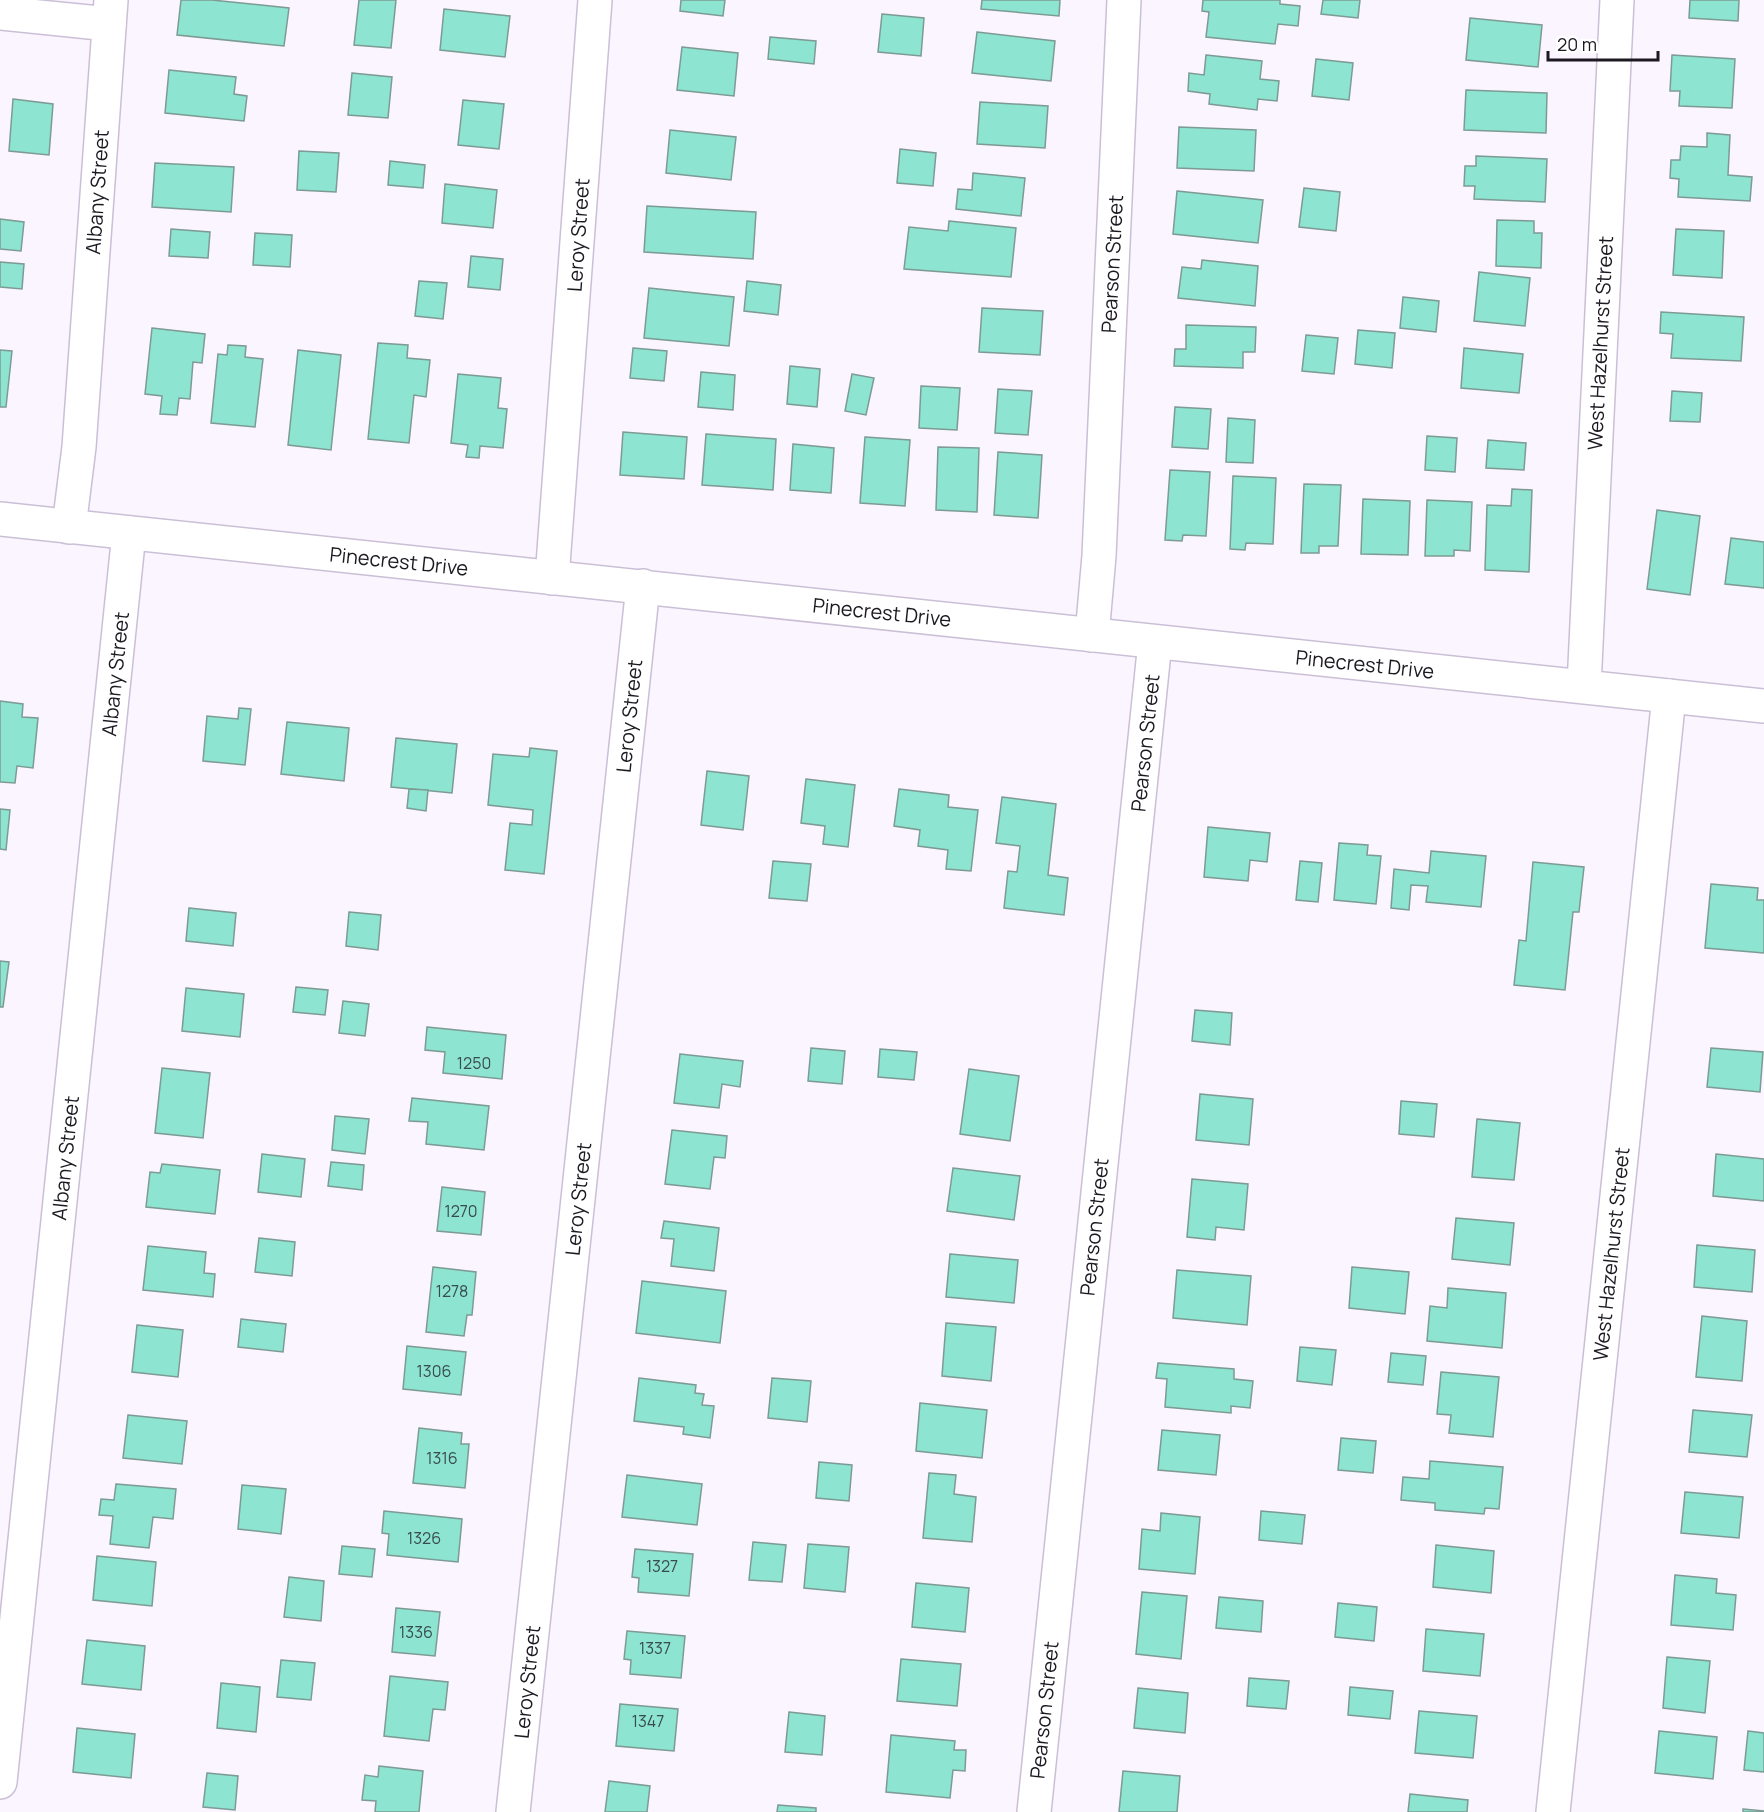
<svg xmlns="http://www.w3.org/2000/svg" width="1764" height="1812" viewBox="0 0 1764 1812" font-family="Manrope,sans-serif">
  <rect width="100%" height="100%" fill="#faf5ff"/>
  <!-- building -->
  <g fill="#8ce4d1" stroke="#7d9b94" stroke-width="1.5">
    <polygon points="181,0 212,0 289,8 284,46 177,35"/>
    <polygon points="359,0 396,0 391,48 354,45"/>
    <polygon points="681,0 725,0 723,16 680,11"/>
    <polygon points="982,0 1060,0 1059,16 981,9"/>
    <polygon points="1203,0 1280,0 1280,4 1300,6 1298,26 1278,24 1275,44 1206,37 1209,12 1202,11"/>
    <polygon points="1323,0 1360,0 1358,18 1321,14"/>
    <polygon points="1690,0 1739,0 1738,21 1689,18"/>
    <polygon points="444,9 510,16 505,57 440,50"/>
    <polygon points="882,14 924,18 921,56 878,52"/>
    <polygon points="1470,18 1542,25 1538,67 1466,60"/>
    <polygon points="977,32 1055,41 1051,81 972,73"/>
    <polygon points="770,37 816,41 814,64 768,59"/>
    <polygon points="682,47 738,53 734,96 677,90"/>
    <polygon points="1206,55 1262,61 1260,79 1279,81 1277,101 1258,99 1257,110 1209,104 1210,94 1188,91 1189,73 1204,75"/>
    <polygon points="1672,55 1735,59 1732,108 1679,106 1680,91 1670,91"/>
    <polygon points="1316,59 1353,63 1349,100 1312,96"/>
    <polygon points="169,70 236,77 234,94 247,96 244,121 165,113"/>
    <polygon points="352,73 392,77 388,118 348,115"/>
    <polygon points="1466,90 1547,93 1546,133 1464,130"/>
    <polygon points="13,99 53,104 49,155 9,151"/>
    <polygon points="463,100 504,104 499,149 458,145"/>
    <polygon points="980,102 1048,106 1045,148 977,144"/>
    <polygon points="1179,127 1256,130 1254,171 1177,168"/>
    <polygon points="670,130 736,137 731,180 666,173"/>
    <polygon points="1707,133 1730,135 1728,175 1752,177 1750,201 1678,197 1679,179 1670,178 1671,160 1680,160 1681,146 1707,147"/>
    <polygon points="900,149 936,153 933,186 897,183"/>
    <polygon points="299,151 339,153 336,192 297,190"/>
    <polygon points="1476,156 1547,159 1545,202 1474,199 1475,186 1464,186 1465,166 1476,166"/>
    <polygon points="390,161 425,165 423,188 388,185"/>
    <polygon points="155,163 234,167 231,212 152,207"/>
    <polygon points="973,173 1025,178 1021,216 956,209 958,189 972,190"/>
    <polygon points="445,184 497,190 493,228 442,223"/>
    <polygon points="1304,188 1340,192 1336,231 1299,227"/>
    <polygon points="1177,191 1263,200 1258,243 1173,234"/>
    <polygon points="647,206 756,212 753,259 644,252"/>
    <polygon points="0,219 24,222 21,251 0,249"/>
    <polygon points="1497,220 1534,221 1534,233 1542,233 1541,268 1496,266"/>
    <polygon points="949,221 1016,228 1011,277 904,269 909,227 948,231"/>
    <polygon points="171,229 210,232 208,258 169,256"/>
    <polygon points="1676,229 1724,231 1722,278 1673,275"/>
    <polygon points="255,233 292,235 290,267 253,265"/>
    <polygon points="471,256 503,259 500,290 468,287"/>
    <polygon points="1202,260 1258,266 1255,306 1178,298 1182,267 1201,269"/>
    <polygon points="0,262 24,264 22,289 0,287"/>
    <polygon points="1479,272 1530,278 1525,326 1474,321"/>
    <polygon points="419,281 447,283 443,319 415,316"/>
    <polygon points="747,281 781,285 778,315 744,311"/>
    <polygon points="649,288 734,297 729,346 644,338"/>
    <polygon points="1403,297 1439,301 1436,332 1400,328"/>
    <polygon points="982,308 1043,311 1040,355 979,352"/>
    <polygon points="1661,312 1744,317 1741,361 1671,358 1673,334 1660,333"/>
    <polygon points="1186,325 1256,327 1255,352 1243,352 1243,368 1174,366 1175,349 1186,349"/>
    <polygon points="152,328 205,334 202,363 193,362 190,399 179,398 177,415 160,414 162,396 145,394"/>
    <polygon points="1358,330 1395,333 1392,368 1355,364"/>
    <polygon points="1306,335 1338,338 1334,374 1302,371"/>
    <polygon points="378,343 408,345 407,358 430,360 426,397 414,395 409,443 368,439"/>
    <polygon points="228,345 246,346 245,357 263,359 255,427 211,423 218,354 227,355"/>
    <polygon points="633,348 667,351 664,381 630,378"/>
    <polygon points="1464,348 1523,354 1519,393 1461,388"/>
    <polygon points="0,350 12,351 6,407 0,407"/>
    <polygon points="298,350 341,355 331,450 288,445"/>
    <polygon points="790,366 820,369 817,407 787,404"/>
    <polygon points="701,372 735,375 733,410 698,407"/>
    <polygon points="458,374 501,378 498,408 507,409 503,448 480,446 479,458 466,457 468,445 451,443"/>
    <polygon points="852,374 874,378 866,415 845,411"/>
    <polygon points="921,386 960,388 957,430 919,428"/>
    <polygon points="998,389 1032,391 1028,435 995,433"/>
    <polygon points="1672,391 1702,393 1700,422 1670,421"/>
    <polygon points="1175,407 1211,409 1208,449 1172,447"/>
    <polygon points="1228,418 1255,420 1253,463 1226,462"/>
    <polygon points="623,432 687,437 684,479 620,475"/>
    <polygon points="706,434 776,439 773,490 702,485"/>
    <polygon points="1427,436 1457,438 1455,472 1425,470"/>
    <polygon points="865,437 910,440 905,506 860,503"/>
    <polygon points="1488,440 1526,443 1524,470 1486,468"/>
    <polygon points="793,444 834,448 831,493 790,490"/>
    <polygon points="938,447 979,448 977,512 936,510"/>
    <polygon points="998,452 1042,455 1038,518 994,515"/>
    <polygon points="1170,470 1210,472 1206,536 1183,535 1182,541 1165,540"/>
    <polygon points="1233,476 1276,478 1273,544 1246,543 1245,550 1230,549"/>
    <polygon points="1304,484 1341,485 1338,546 1319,546 1319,553 1301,553"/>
    <polygon points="1512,489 1532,490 1529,572 1485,570 1487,505 1511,506"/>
    <polygon points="1363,499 1410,501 1408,555 1361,554"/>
    <polygon points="1427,500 1472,502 1470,551 1454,550 1454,556 1425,556"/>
    <polygon points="1657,510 1700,516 1690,595 1647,589"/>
    <polygon points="1731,538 1764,542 1764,588 1725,584"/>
    <polygon points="0,701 23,704 22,717 38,718 33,768 17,766 15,783 0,782"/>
    <polygon points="239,708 251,709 245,765 203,761 207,716 238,719"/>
    <polygon points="287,722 349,728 344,781 281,774"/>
    <polygon points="396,738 457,744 452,793 391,787"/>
    <polygon points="530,748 557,751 544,874 505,870 510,823 532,825 533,810 488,805 493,754 529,757"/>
    <polygon points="707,771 749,776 743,830 701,825"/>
    <polygon points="806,779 855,785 848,847 823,844 825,826 801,823"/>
    <polygon points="409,789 428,790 426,811 407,808"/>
    <polygon points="899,789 949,795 948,807 978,810 971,871 946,869 948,850 918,846 920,830 894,826"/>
    <polygon points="1002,797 1056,804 1048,875 1068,878 1064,915 1004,908 1008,871 1017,872 1020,846 996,843"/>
    <polygon points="0,809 10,810 6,850 0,849"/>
    <polygon points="1208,827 1270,833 1267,862 1250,860 1248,881 1204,877"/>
    <polygon points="1339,843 1368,845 1367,855 1381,856 1376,904 1334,900"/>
    <polygon points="1431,851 1486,856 1481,907 1426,902 1428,886 1411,885 1409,910 1391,908 1394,869 1429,873"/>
    <polygon points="773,861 811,864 807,901 769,898"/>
    <polygon points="1300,861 1322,863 1318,902 1296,900"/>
    <polygon points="1533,862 1584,867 1579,912 1573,912 1565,990 1514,985 1519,940 1526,941"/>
    <polygon points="1711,884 1758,888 1757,900 1764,900 1764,953 1705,948"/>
    <polygon points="189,908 236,913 233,946 186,941"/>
    <polygon points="349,912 381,915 378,950 346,946"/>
    <polygon points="0,961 9,962 3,1007 0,1007"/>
    <polygon points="296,987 328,990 325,1015 293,1012"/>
    <polygon points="186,988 244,994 240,1037 182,1031"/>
    <polygon points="343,1001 369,1004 365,1036 339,1033"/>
    <polygon points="1195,1010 1232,1013 1230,1045 1192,1041"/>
    <polygon points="427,1027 506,1035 502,1079 443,1073 445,1052 425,1050"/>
    <polygon points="811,1048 845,1051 842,1084 808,1081"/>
    <polygon points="1711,1048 1763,1052 1760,1092 1707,1087"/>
    <polygon points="880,1049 917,1052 914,1080 878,1077"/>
    <polygon points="680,1054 743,1061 740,1087 722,1084 719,1108 674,1103"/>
    <polygon points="162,1068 210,1073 203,1138 155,1133"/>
    <polygon points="969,1069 1019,1076 1010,1141 960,1134"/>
    <polygon points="1200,1094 1253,1099 1249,1145 1196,1140"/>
    <polygon points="412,1098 489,1106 484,1150 426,1144 428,1122 409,1121"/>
    <polygon points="1401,1101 1437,1104 1434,1137 1399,1134"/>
    <polygon points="335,1116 369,1119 365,1154 332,1150"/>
    <polygon points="1477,1119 1520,1123 1514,1180 1472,1177"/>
    <polygon points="672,1130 727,1136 725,1158 714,1157 710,1189 665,1184"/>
    <polygon points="262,1154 305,1159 301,1197 258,1192"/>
    <polygon points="1716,1154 1764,1159 1764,1201 1713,1196"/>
    <polygon points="331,1162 364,1165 362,1190 328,1186"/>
    <polygon points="162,1164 220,1170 215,1214 146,1207 150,1172 160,1173"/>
    <polygon points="953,1168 1020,1176 1014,1220 947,1211"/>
    <polygon points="1192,1179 1248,1184 1244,1230 1216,1227 1215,1240 1187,1237"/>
    <polygon points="442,1187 485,1192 481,1235 437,1231"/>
    <polygon points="1456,1218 1514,1223 1510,1265 1452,1259"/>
    <polygon points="664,1221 719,1228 714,1271 671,1266 674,1239 661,1238"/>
    <polygon points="259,1238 295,1242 292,1276 255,1272"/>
    <polygon points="1697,1245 1755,1250 1752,1292 1694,1287"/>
    <polygon points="148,1246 206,1252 204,1273 215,1274 213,1297 143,1290"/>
    <polygon points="950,1254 1018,1260 1014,1303 946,1297"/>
    <polygon points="433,1267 476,1272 472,1315 467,1315 464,1336 426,1332"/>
    <polygon points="1352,1267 1409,1272 1405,1314 1349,1308"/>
    <polygon points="1177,1270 1251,1276 1247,1325 1173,1318"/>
    <polygon points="642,1281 726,1291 720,1343 636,1333"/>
    <polygon points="1448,1288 1506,1293 1502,1348 1427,1341 1430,1306 1447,1308"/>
    <polygon points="1702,1316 1747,1321 1742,1381 1696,1377"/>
    <polygon points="241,1319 286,1324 283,1352 238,1347"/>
    <polygon points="946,1323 996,1327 991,1381 942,1376"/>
    <polygon points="137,1325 183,1330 178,1377 132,1372"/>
    <polygon points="407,1346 466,1352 461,1395 403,1389"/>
    <polygon points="1300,1347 1336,1350 1332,1385 1297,1381"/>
    <polygon points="1391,1353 1426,1356 1423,1385 1388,1382"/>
    <polygon points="1158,1363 1234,1369 1234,1379 1253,1381 1250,1408 1231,1406 1231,1413 1165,1407 1167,1379 1156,1378"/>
    <polygon points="1441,1372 1499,1377 1493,1437 1449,1433 1451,1415 1437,1414"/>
    <polygon points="639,1378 696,1385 695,1393 704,1394 702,1405 714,1406 710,1438 683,1434 684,1427 634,1421"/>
    <polygon points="772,1378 811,1381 807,1422 768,1418"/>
    <polygon points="920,1403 987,1410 982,1458 916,1451"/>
    <polygon points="1693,1410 1752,1415 1747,1457 1689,1452"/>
    <polygon points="128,1415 187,1421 182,1464 123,1458"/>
    <polygon points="419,1428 462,1433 461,1444 469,1444 465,1488 413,1483"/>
    <polygon points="1162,1430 1220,1435 1216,1475 1158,1470"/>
    <polygon points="1341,1438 1376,1441 1373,1473 1338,1470"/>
    <polygon points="1430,1461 1503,1467 1499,1509 1485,1508 1484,1514 1435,1510 1435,1503 1401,1500 1403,1477 1429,1479"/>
    <polygon points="819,1462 852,1465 849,1501 816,1498"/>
    <polygon points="929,1473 956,1475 954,1494 976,1497 972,1542 923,1538"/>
    <polygon points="627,1475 702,1484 697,1525 622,1517"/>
    <polygon points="116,1484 176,1489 173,1519 153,1517 149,1548 110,1544 113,1516 99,1515 101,1499 114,1500"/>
    <polygon points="242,1485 286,1489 281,1534 238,1529"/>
    <polygon points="1685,1492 1743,1497 1739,1538 1681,1533"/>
    <polygon points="384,1511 462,1519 458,1562 387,1555 389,1534 382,1533"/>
    <polygon points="1261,1511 1305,1515 1302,1544 1259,1540"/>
    <polygon points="1161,1513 1200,1517 1195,1574 1139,1569 1142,1529 1160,1531"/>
    <polygon points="753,1542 786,1545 782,1582 749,1580"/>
    <polygon points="808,1544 849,1547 845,1592 804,1588"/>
    <polygon points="1436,1545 1494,1551 1491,1593 1433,1587"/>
    <polygon points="342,1546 375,1549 372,1577 339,1574"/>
    <polygon points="635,1549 693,1554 689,1596 638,1592 639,1578 632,1577"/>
    <polygon points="97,1556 156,1562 152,1606 93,1600"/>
    <polygon points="1675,1575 1717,1579 1716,1593 1736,1595 1733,1630 1671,1625"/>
    <polygon points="289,1577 324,1581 321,1621 284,1617"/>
    <polygon points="916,1583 969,1588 965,1632 912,1627"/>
    <polygon points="1142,1592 1187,1596 1181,1659 1136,1654"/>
    <polygon points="1219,1597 1263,1601 1261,1632 1216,1628"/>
    <polygon points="1338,1603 1377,1607 1374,1641 1335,1637"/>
    <polygon points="396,1608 440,1612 435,1656 392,1652"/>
    <polygon points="1426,1629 1484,1634 1480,1676 1423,1671"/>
    <polygon points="627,1631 685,1636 681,1678 630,1674 631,1660 624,1659"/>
    <polygon points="87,1640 145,1646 141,1690 82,1684"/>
    <polygon points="1667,1657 1710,1661 1705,1713 1663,1708"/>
    <polygon points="901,1659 961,1664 957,1706 897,1701"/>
    <polygon points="281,1660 315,1663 311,1700 277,1697"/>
    <polygon points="390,1676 448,1682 445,1710 433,1709 429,1741 384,1736"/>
    <polygon points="1249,1678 1289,1681 1286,1709 1247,1706"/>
    <polygon points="221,1683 260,1687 256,1732 217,1728"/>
    <polygon points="1350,1687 1393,1691 1390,1719 1348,1715"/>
    <polygon points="1138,1688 1188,1693 1185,1733 1134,1728"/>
    <polygon points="620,1704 678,1709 674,1751 616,1746"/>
    <polygon points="1419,1711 1477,1716 1473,1758 1415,1753"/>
    <polygon points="789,1712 825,1716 822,1755 785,1752"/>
    <polygon points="77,1728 135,1734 131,1778 73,1772"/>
    <polygon points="1659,1731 1717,1737 1713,1779 1655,1773"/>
    <polygon points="1748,1731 1764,1733 1764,1772 1744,1770"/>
    <polygon points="891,1735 955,1741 954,1750 966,1750 965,1771 953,1770 950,1798 886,1792"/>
    <polygon points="379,1766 423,1771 419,1812 375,1812 376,1801 362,1800 365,1775 378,1777"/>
    <polygon points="1123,1771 1180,1776 1177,1812 1119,1812"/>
    <polygon points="207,1773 238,1776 235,1810 203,1807"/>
    <polygon points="609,1781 650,1786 647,1812 605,1812"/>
    <polygon points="1410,1794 1468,1800 1467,1812 1408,1812"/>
    <polygon points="778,1805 816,1808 816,1812 777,1812"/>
    <polygon points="1743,1809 1764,1811 1764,1812 1743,1812"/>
  </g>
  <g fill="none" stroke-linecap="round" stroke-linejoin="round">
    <defs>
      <g id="street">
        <polyline points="0,13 109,24"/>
        <polyline points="69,527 79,447 111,0"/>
        <polyline points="552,578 595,0"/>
        <polyline points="1092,635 1099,556 1124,0"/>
        <polyline points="1584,686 1617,0"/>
        <polyline points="0,1782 129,533"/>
        <polyline points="513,1812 643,586"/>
        <polyline points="1034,1812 1155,642"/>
        <polyline points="1553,1812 1669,696"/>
      </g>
      <polyline id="secondary" points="0,519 1764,706"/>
    </defs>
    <!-- street casing -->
    <use href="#street" stroke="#cbbfd6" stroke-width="36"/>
    <!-- secondary casing -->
    <use href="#secondary" stroke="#cbbfd6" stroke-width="36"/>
    <!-- street -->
    <use href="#street" stroke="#fff" stroke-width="33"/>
    <!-- secondary -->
    <use href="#secondary" stroke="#fff" stroke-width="33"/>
  </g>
  <g text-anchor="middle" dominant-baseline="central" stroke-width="4.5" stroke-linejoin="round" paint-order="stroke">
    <!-- number labels -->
    <g font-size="16" fill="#394c4d">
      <text x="474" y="1063">1250</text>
      <text x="461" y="1211">1270</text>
      <text x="452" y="1291">1278</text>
      <text x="434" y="1371">1306</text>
      <text x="442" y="1458">1316</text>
      <text x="424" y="1538">1326</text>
      <text x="662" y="1566">1327</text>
      <text x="416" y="1632">1336</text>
      <text x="655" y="1648">1337</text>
      <text x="648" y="1721">1347</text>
    </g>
    <!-- street labels -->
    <g font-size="20" fill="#1d1921" stroke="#fff">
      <text transform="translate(97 192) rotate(-86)">Albany Street</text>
      <text transform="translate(578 235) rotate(-86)">Leroy Street</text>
      <text transform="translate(1112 264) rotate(-87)">Pearson Street</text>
      <text transform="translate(1600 343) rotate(-87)">West Hazelhurst Street</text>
      <text transform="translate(399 561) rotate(6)">Pinecrest Drive</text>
      <text transform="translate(882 612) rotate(6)">Pinecrest Drive</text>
      <text transform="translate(1365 664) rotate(6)">Pinecrest Drive</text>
      <text transform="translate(115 674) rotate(-84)">Albany Street</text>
      <text transform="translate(629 716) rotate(-84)">Leroy Street</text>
      <text transform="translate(1145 743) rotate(-84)">Pearson Street</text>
      <text transform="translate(65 1158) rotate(-84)">Albany Street</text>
      <text transform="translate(578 1199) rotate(-84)">Leroy Street</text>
      <text transform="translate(1094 1227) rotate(-84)">Pearson Street</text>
      <text transform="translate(1611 1254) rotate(-84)">West Hazelhurst Street</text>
      <text transform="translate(527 1682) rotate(-84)">Leroy Street</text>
      <text transform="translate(1044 1710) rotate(-84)">Pearson Street</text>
    </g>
  </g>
  <!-- scale -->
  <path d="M1548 51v9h110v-9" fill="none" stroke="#1d1921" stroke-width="3"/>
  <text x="1557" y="51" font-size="18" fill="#1d1921" stroke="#ffffff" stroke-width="4.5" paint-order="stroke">20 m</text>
</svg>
